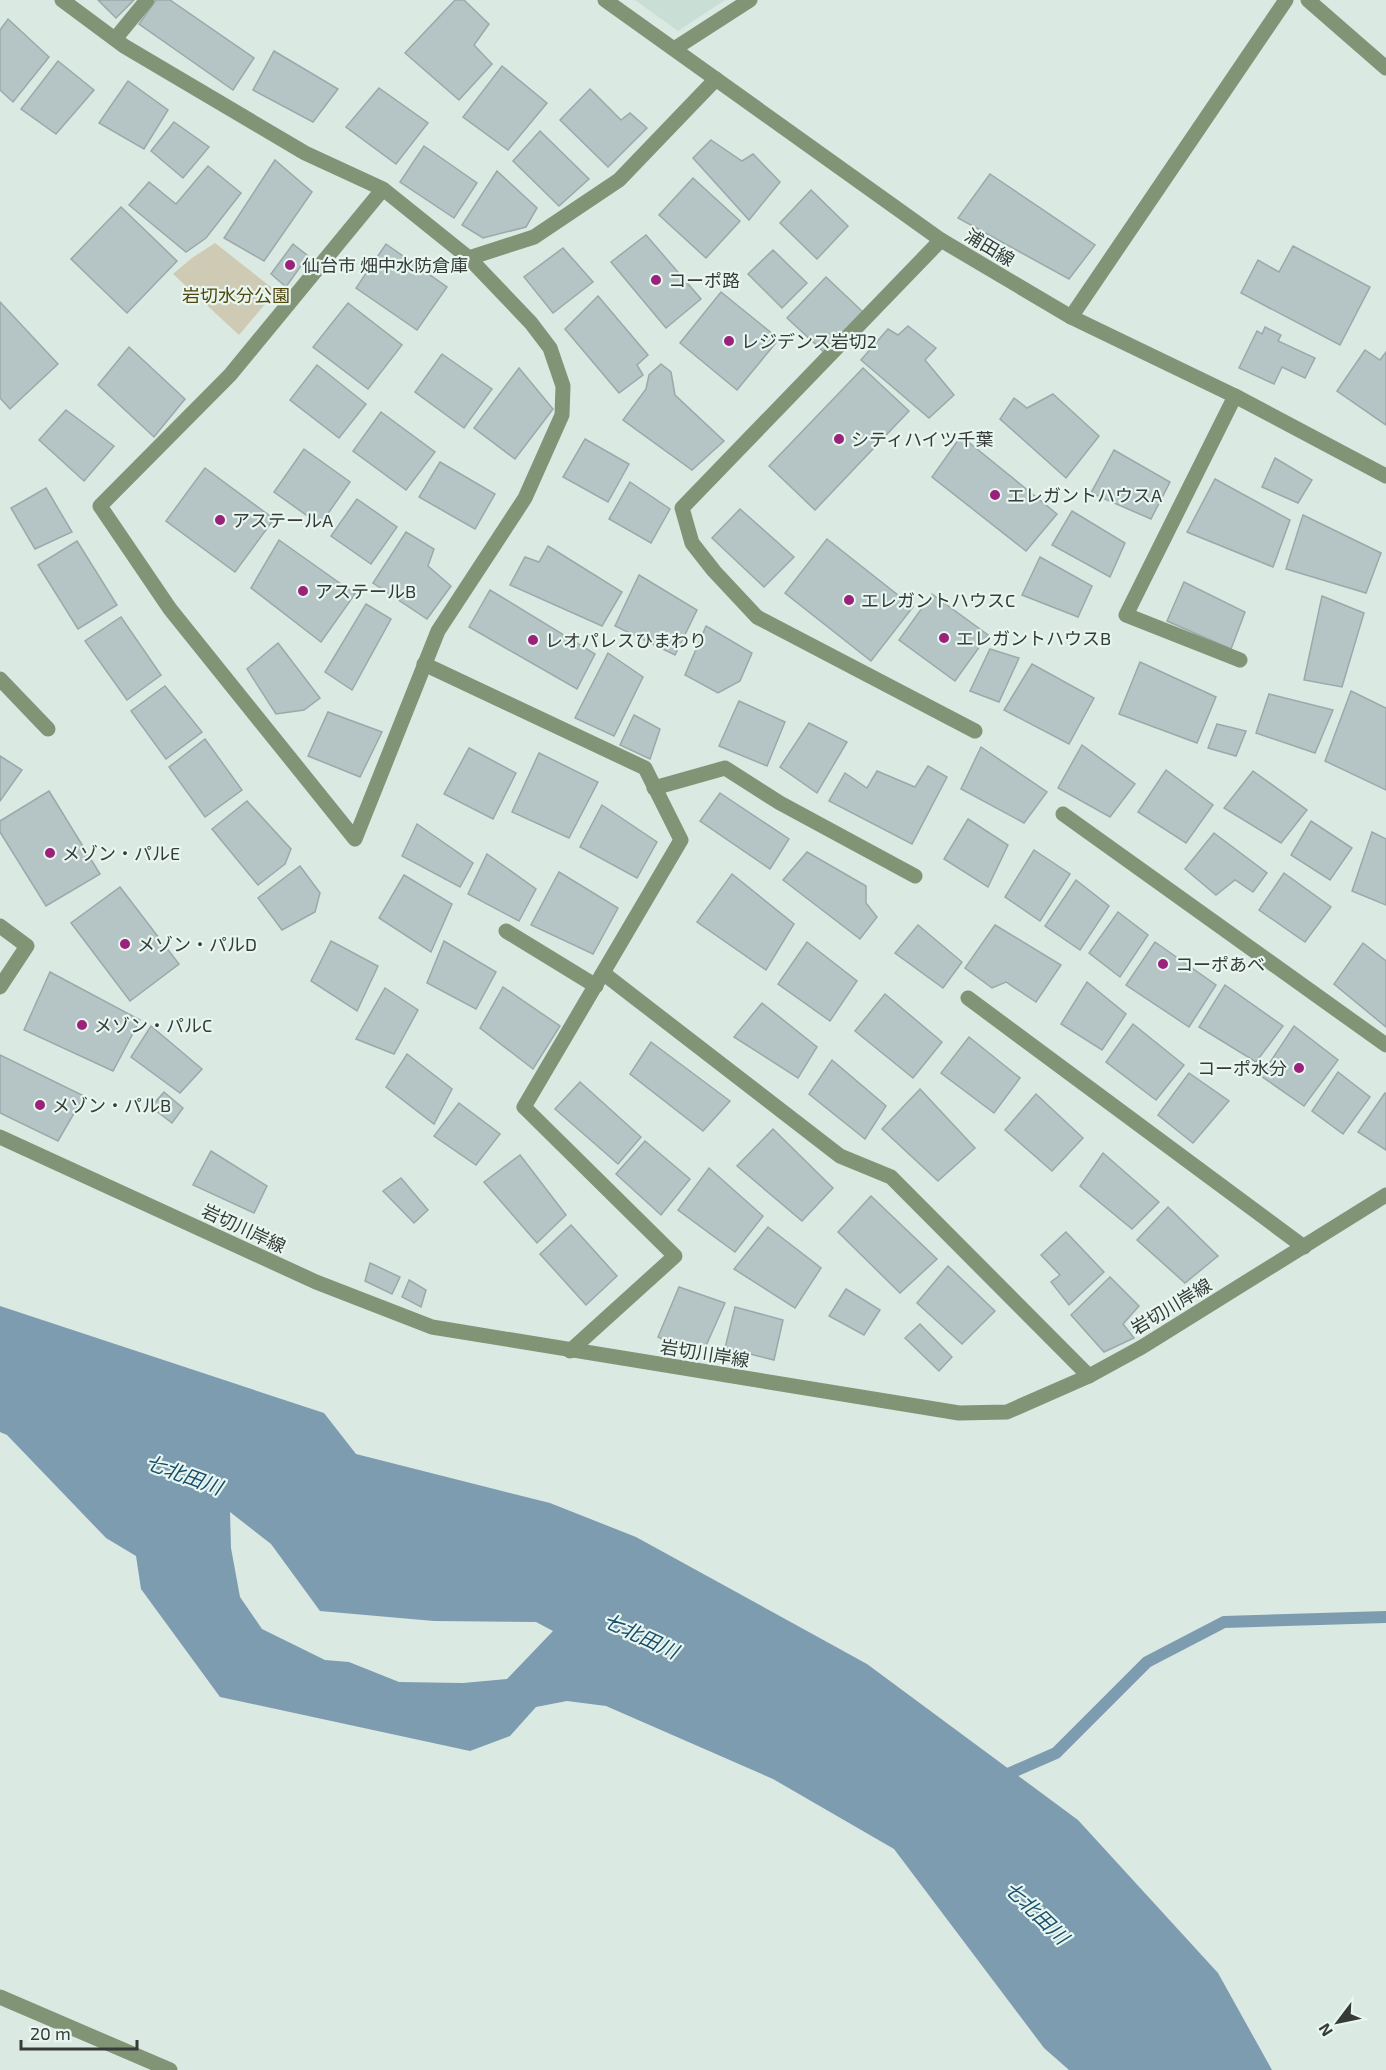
<svg xmlns="http://www.w3.org/2000/svg" width="1386" height="2070" viewBox="0 0 1386 2070" font-family="'Exo 2','Noto Sans JP',sans-serif">
  <rect width="100%" height="100%" fill="#dbe9e3"/>
  <!-- built -->
  <polygon fill="#c9ded5" points="635,0 725,0 678,31"/>
  <!-- green -->
  <polygon fill="#cecab3" points="215,243 276,291 239,335 173,274 192,258"/>
  <!-- water -->
  <path fill="#7e9cb0" fill-rule="evenodd" d="M 0,1306 L 324,1413 L 356,1454 L 550,1503 L 636,1537 L 867,1664 L 1078,1820 L 1218,1973 L 1272,2070 L 1069,2070 L 1044,2048 L 894,1849 L 773,1779 L 606,1706 L 567,1701 L 536,1707 L 510,1736 L 470,1751 L 220,1697 L 141,1589 L 136,1556 L 106,1538 L 7,1435 L 0,1432 ZM 230,1512 L 271,1544 L 320,1611 L 434,1621 L 536,1622 L 553,1631 L 507,1679 L 463,1683 L 399,1682 L 349,1662 L 325,1660 L 262,1629 L 240,1597 L 231,1548 Z"/>
  <g fill="none" stroke-linecap="round" stroke-linejoin="round">
    <!-- stream -->
    <polyline stroke="#7e9cb0" stroke-width="12" points="999,1778 1056,1753 1147,1662 1224,1622 1386,1617"/>
  </g>
  <!-- building -->
  <g fill="#b5c4c5" stroke="#9aa9aa" stroke-width="1.5">
    <polygon points="98,0 134,0 116,18"/>
    <polygon points="156,0 170,0 254,58 233,90 139,24"/>
    <polygon points="455,0 464,0 489,24 474,45 492,64 459,100 405,53"/>
    <polygon points="8,19 49,57 13,102 0,90 0,30"/>
    <polygon points="274,51 338,89 313,122 253,90"/>
    <polygon points="58,61 94,90 56,134 21,109"/>
    <polygon points="502,66 547,103 508,150 463,117"/>
    <polygon points="128,81 168,110 144,149 99,123"/>
    <polygon points="379,88 428,123 396,164 346,127"/>
    <polygon points="590,89 621,120 630,113 647,128 608,167 560,120"/>
    <polygon points="174,122 209,147 183,178 151,151"/>
    <polygon points="540,131 589,179 559,206 513,161"/>
    <polygon points="711,140 742,161 753,154 780,182 749,220 693,158"/>
    <polygon points="424,146 477,183 454,218 400,182"/>
    <polygon points="275,160 312,192 264,261 224,238"/>
    <polygon points="208,166 241,193 206,238 186,252 129,205 149,182 176,204"/>
    <polygon points="497,171 537,208 526,227 483,238 462,225"/>
    <polygon points="990,174 1095,245 1069,279 958,218"/>
    <polygon points="693,178 740,221 706,258 659,215"/>
    <polygon points="811,190 848,226 817,259 780,223"/>
    <polygon points="121,207 177,261 127,313 71,259"/>
    <polygon points="646,235 701,299 666,328 611,262"/>
    <polygon points="293,244 308,256 286,287 271,274"/>
    <polygon points="386,244 447,287 417,330 356,288"/>
    <polygon points="1293,246 1370,287 1340,345 1241,293 1258,260 1279,272"/>
    <polygon points="563,248 593,282 553,313 524,277"/>
    <polygon points="773,250 807,283 782,308 748,274"/>
    <polygon points="826,277 865,314 826,354 787,318"/>
    <polygon points="721,292 779,339 737,390 680,343"/>
    <polygon points="598,296 648,355 637,365 643,375 619,393 565,329"/>
    <polygon points="0,302 58,364 10,409 0,398"/>
    <polygon points="348,303 402,345 368,389 313,347"/>
    <polygon points="908,326 936,348 925,360 954,395 929,418 861,360 888,329 898,335"/>
    <polygon points="1265,327 1281,335 1278,341 1315,358 1305,378 1282,367 1274,384 1239,368 1257,331 1262,334"/>
    <polygon points="129,347 185,399 154,437 98,385"/>
    <polygon points="1365,350 1380,360 1386,352 1386,425 1337,391"/>
    <polygon points="442,354 492,389 464,428 415,392"/>
    <polygon points="661,364 671,372 675,395 724,441 692,470 623,420 646,389 649,375"/>
    <polygon points="317,365 366,404 339,438 290,400"/>
    <polygon points="519,368 553,409 515,459 474,428"/>
    <polygon points="863,368 909,411 815,510 769,466"/>
    <polygon points="1053,394 1099,436 1066,478 1000,419 1014,398 1027,408"/>
    <polygon points="66,410 114,446 84,481 39,440"/>
    <polygon points="381,412 435,452 406,490 353,451"/>
    <polygon points="961,436 1057,514 1026,551 932,477"/>
    <polygon points="585,439 629,464 608,502 563,477"/>
    <polygon points="304,449 350,482 320,525 274,492"/>
    <polygon points="1114,450 1170,482 1151,519 1091,493"/>
    <polygon points="1275,458 1312,480 1298,503 1262,487"/>
    <polygon points="440,462 495,494 475,529 419,497"/>
    <polygon points="205,468 274,519 235,572 166,521"/>
    <polygon points="1215,479 1290,520 1273,567 1187,532"/>
    <polygon points="630,482 670,509 651,543 609,519"/>
    <polygon points="46,488 72,532 35,549 11,508"/>
    <polygon points="357,499 397,527 371,564 331,536"/>
    <polygon points="740,509 794,557 764,587 712,538"/>
    <polygon points="1072,511 1125,543 1110,577 1052,545"/>
    <polygon points="1303,515 1381,553 1366,593 1286,569"/>
    <polygon points="406,532 434,549 428,566 451,586 427,619 373,583"/>
    <polygon points="827,539 913,607 871,661 785,593"/>
    <polygon points="279,540 355,594 321,642 251,588"/>
    <polygon points="77,541 117,605 78,629 38,565"/>
    <polygon points="548,546 622,592 602,626 510,585 525,557 539,562"/>
    <polygon points="1040,557 1092,586 1078,617 1022,595"/>
    <polygon points="639,575 697,610 675,655 615,626"/>
    <polygon points="1184,582 1245,612 1231,649 1167,621"/>
    <polygon points="490,590 595,654 577,689 469,627"/>
    <polygon points="932,594 988,635 955,681 899,640"/>
    <polygon points="1322,596 1364,613 1342,687 1304,680"/>
    <polygon points="366,604 391,619 352,690 325,672"/>
    <polygon points="121,617 161,675 127,700 85,641"/>
    <polygon points="706,626 752,653 740,681 718,693 685,675"/>
    <polygon points="278,643 320,698 304,710 276,714 247,669"/>
    <polygon points="990,649 1019,658 999,702 970,691"/>
    <polygon points="608,653 643,677 614,736 575,718"/>
    <polygon points="1140,662 1216,697 1197,743 1119,714"/>
    <polygon points="1032,664 1094,698 1069,744 1004,710"/>
    <polygon points="165,686 202,732 166,759 131,711"/>
    <polygon points="1351,691 1386,708 1386,790 1325,761"/>
    <polygon points="1269,694 1333,710 1315,753 1256,733"/>
    <polygon points="739,701 785,722 767,766 719,746"/>
    <polygon points="328,712 382,732 360,777 308,756"/>
    <polygon points="634,715 660,729 650,759 620,745"/>
    <polygon points="809,723 847,742 817,793 780,767"/>
    <polygon points="1217,724 1246,731 1236,756 1208,748"/>
    <polygon points="205,739 242,790 205,817 169,767"/>
    <polygon points="1082,745 1135,784 1110,817 1058,788"/>
    <polygon points="981,747 1047,792 1024,823 961,789"/>
    <polygon points="469,748 516,773 493,819 444,794"/>
    <polygon points="539,753 598,782 569,838 512,812"/>
    <polygon points="0,756 22,770 0,801"/>
    <polygon points="928,766 947,777 912,844 829,801 845,773 867,788 877,771 915,787"/>
    <polygon points="1166,770 1213,805 1186,843 1138,812"/>
    <polygon points="1253,771 1307,810 1281,843 1224,808"/>
    <polygon points="49,791 100,874 46,906 0,832 0,821"/>
    <polygon points="720,793 789,839 770,869 700,821"/>
    <polygon points="247,801 291,849 285,864 258,885 212,829"/>
    <polygon points="602,805 657,842 637,878 580,847"/>
    <polygon points="968,819 1008,845 988,887 944,859"/>
    <polygon points="1311,821 1352,848 1330,880 1291,855"/>
    <polygon points="417,824 473,863 460,887 402,856"/>
    <polygon points="1372,832 1386,839 1386,905 1352,891"/>
    <polygon points="1214,833 1267,873 1253,892 1235,880 1216,895 1185,869"/>
    <polygon points="1034,850 1070,874 1040,921 1005,897"/>
    <polygon points="807,852 866,886 866,903 877,917 860,939 783,880"/>
    <polygon points="487,854 536,889 519,921 468,894"/>
    <polygon points="300,866 320,893 315,912 282,930 258,898"/>
    <polygon points="559,872 618,908 593,954 531,925"/>
    <polygon points="1284,873 1331,907 1305,942 1259,910"/>
    <polygon points="732,874 794,924 766,970 697,922"/>
    <polygon points="404,875 452,904 431,952 379,918"/>
    <polygon points="1076,880 1109,906 1080,950 1045,926"/>
    <polygon points="120,887 179,964 130,1001 71,923"/>
    <polygon points="1118,912 1148,935 1120,977 1089,953"/>
    <polygon points="918,925 962,962 943,988 895,953"/>
    <polygon points="995,925 1061,965 1036,1002 1006,982 992,988 965,968"/>
    <polygon points="331,941 378,966 357,1011 311,981"/>
    <polygon points="444,941 496,972 476,1009 427,983"/>
    <polygon points="807,942 857,981 830,1021 778,984"/>
    <polygon points="1155,942 1216,985 1189,1027 1126,985"/>
    <polygon points="1363,943 1386,961 1386,1027 1334,984"/>
    <polygon points="50,972 140,1020 113,1071 24,1030"/>
    <polygon points="1087,982 1126,1014 1102,1050 1061,1024"/>
    <polygon points="1225,985 1283,1026 1256,1062 1199,1027"/>
    <polygon points="503,987 560,1026 533,1069 480,1028"/>
    <polygon points="385,988 418,1010 394,1054 356,1039"/>
    <polygon points="885,994 942,1042 913,1078 855,1031"/>
    <polygon points="762,1003 817,1047 798,1078 734,1037"/>
    <polygon points="1133,1024 1184,1065 1156,1100 1106,1062"/>
    <polygon points="151,1026 202,1069 180,1093 131,1057"/>
    <polygon points="1294,1026 1338,1060 1304,1106 1261,1076"/>
    <polygon points="969,1037 1020,1078 994,1113 941,1073"/>
    <polygon points="651,1042 730,1101 703,1131 630,1074"/>
    <polygon points="407,1054 452,1089 434,1124 386,1087"/>
    <polygon points="0,1055 84,1096 58,1141 0,1113"/>
    <polygon points="832,1060 886,1106 865,1139 809,1094"/>
    <polygon points="1338,1072 1370,1097 1343,1134 1312,1111"/>
    <polygon points="1189,1073 1229,1101 1193,1143 1158,1115"/>
    <polygon points="580,1082 641,1137 618,1164 555,1109"/>
    <polygon points="920,1089 975,1148 938,1181 882,1129"/>
    <polygon points="164,1092 183,1108 172,1123 151,1107"/>
    <polygon points="1385,1093 1386,1094 1386,1150 1358,1132"/>
    <polygon points="1036,1094 1083,1138 1052,1171 1005,1130"/>
    <polygon points="459,1103 500,1134 476,1165 434,1136"/>
    <polygon points="773,1129 833,1188 802,1221 737,1166"/>
    <polygon points="645,1141 690,1179 661,1215 616,1174"/>
    <polygon points="211,1151 267,1186 254,1213 193,1185"/>
    <polygon points="1103,1153 1159,1202 1132,1229 1080,1186"/>
    <polygon points="520,1155 566,1215 537,1243 484,1182"/>
    <polygon points="709,1168 763,1216 735,1252 678,1210"/>
    <polygon points="401,1178 428,1210 414,1223 383,1191"/>
    <polygon points="871,1196 937,1259 900,1293 838,1232"/>
    <polygon points="1168,1207 1218,1256 1185,1283 1137,1240"/>
    <polygon points="571,1225 617,1276 586,1305 540,1254"/>
    <polygon points="768,1227 821,1268 795,1308 734,1269"/>
    <polygon points="1066,1232 1104,1272 1069,1305 1051,1282 1060,1275 1041,1255"/>
    <polygon points="370,1263 400,1277 392,1294 365,1281"/>
    <polygon points="948,1266 995,1311 962,1344 917,1303"/>
    <polygon points="1110,1277 1139,1306 1123,1324 1134,1338 1104,1352 1071,1315"/>
    <polygon points="409,1280 426,1290 421,1307 402,1297"/>
    <polygon points="679,1287 725,1303 701,1357 658,1337"/>
    <polygon points="846,1289 880,1310 864,1335 829,1316"/>
    <polygon points="735,1307 783,1320 774,1360 725,1348"/>
    <polygon points="920,1324 952,1357 939,1371 905,1338"/>
  </g>
  <g fill="none" stroke-linecap="round" stroke-linejoin="round">
    <!-- minor -->
    <g stroke="#829476" stroke-width="15">
      <polyline points="62,0 124,46 305,153 383,189 469,258 531,323 550,348 563,386 562,415 525,498 438,631 355,839 170,609 100,506 230,375 383,189"/>
      <polyline points="605,0 941,240 1071,317 1235,396 1386,476"/>
      <polyline points="1308,0 1386,68"/>
      <polyline points="115,39 147,0"/>
      <polyline points="674,49 750,0"/>
      <polyline points="941,240 682,508 692,543 714,571 757,617 975,731"/>
      <polyline points="469,258 534,237 619,180 716,79"/>
      <polyline points="1071,317 1286,0"/>
      <polyline points="1235,396 1126,615 1240,660"/>
      <polyline points="424,664 645,768 681,840 524,1107 675,1256 570,1351"/>
      <polyline points="0,679 48,729"/>
      <polyline points="654,788 725,768 780,803 915,876"/>
      <polyline points="1063,814 1386,1045"/>
      <polyline points="0,926 27,946 0,987"/>
      <polyline points="506,931 596,986"/>
      <polyline points="603,973 840,1156 891,1177 1089,1376"/>
      <polyline points="968,998 1304,1247"/>
      <polyline points="0,1137 316,1282 432,1327 959,1413 1007,1412 1089,1376 1142,1347 1386,1195"/>
      <polyline points="0,1997 170,2070"/>
    </g>
  </g>
  <!-- markers -->
  <g fill="#9b227a" stroke="#e8f6f0" stroke-width="2">
    <circle cx="290" cy="265" r="6"/>
    <circle cx="656" cy="280" r="6"/>
    <circle cx="729" cy="341" r="6"/>
    <circle cx="839" cy="439" r="6"/>
    <circle cx="995" cy="495" r="6"/>
    <circle cx="220" cy="520" r="6"/>
    <circle cx="303" cy="591" r="6"/>
    <circle cx="849" cy="600" r="6"/>
    <circle cx="944" cy="638" r="6"/>
    <circle cx="533" cy="640" r="6"/>
    <circle cx="50" cy="853" r="6"/>
    <circle cx="125" cy="944" r="6"/>
    <circle cx="1163" cy="964" r="6"/>
    <circle cx="82" cy="1025" r="6"/>
    <circle cx="1299" cy="1068" r="6"/>
    <circle cx="40" cy="1105" r="6"/>
  </g>
  <g text-anchor="middle" dominant-baseline="central" stroke-width="4.5" stroke-linejoin="round" paint-order="stroke">
    <!-- street labels -->
    <g font-size="18" fill="#363b39" stroke="#e8f6f0">
      <text transform="translate(990 247) rotate(31)">浦田線</text>
      <text transform="translate(244 1228) rotate(25)">岩切川岸線</text>
      <text transform="translate(1171 1306) rotate(-31)">岩切川岸線</text>
      <text transform="translate(705 1353) rotate(9)">岩切川岸線</text>
    </g>
    <!-- poi labels -->
    <g font-size="18" fill="#363b39" stroke="#e8f6f0" text-anchor="start">
      <text x="302" y="265">仙台市 畑中水防倉庫</text>
      <text x="668" y="280">コーポ路</text>
      <text x="741" y="341">レジデンス岩切2</text>
      <text x="851" y="439">シティハイツ千葉</text>
      <text x="1007" y="495">エレガントハウスA</text>
      <text x="232" y="520">アステールA</text>
      <text x="315" y="591">アステールB</text>
      <text x="861" y="600">エレガントハウスC</text>
      <text x="956" y="638">エレガントハウスB</text>
      <text x="545" y="640">レオパレスひまわり</text>
      <text x="62" y="853">メゾン・パルE</text>
      <text x="137" y="944">メゾン・パルD</text>
      <text x="1175" y="964">コーポあべ</text>
      <text x="94" y="1025">メゾン・パルC</text>
      <text x="1287" y="1068" text-anchor="end">コーポ水分</text>
      <text x="52" y="1105">メゾン・パルB</text>
    </g>
    <!-- park labels -->
    <g font-size="18" fill="#52470d" stroke="#e8f6f0">
      <text x="236" y="295">岩切水分公園</text>
    </g>
    <!-- water labels -->
    <g font-size="20" font-style="italic" fill="#184e6c" stroke="#e8f6f0">
      <text transform="translate(184 1474) rotate(20)">七北田川</text>
      <text transform="translate(641 1635) rotate(25)">七北田川</text>
      <text transform="translate(1037 1912) rotate(44)">七北田川</text>
    </g>
  </g>
  <!-- north arrow -->
  <g transform="translate(1338 2022) rotate(238)" stroke="#e8f6f0" stroke-width="4.5" paint-order="stroke">
  <path d="M0-4.5L10 22L0 15L-10 22Z" fill="#363b39"/>
  <text y="-9" font-size="16" font-weight="bold" text-anchor="middle" fill="#363b39">N</text>
  </g>
  <!-- scale -->
  <path d="M21 2040v9h116v-9" fill="none" stroke="#363b39" stroke-width="3"/>
  <text x="30" y="2040" font-size="18" fill="#363b39" stroke="#e8f6f0" stroke-width="4.5" paint-order="stroke">20 m</text>
</svg>
